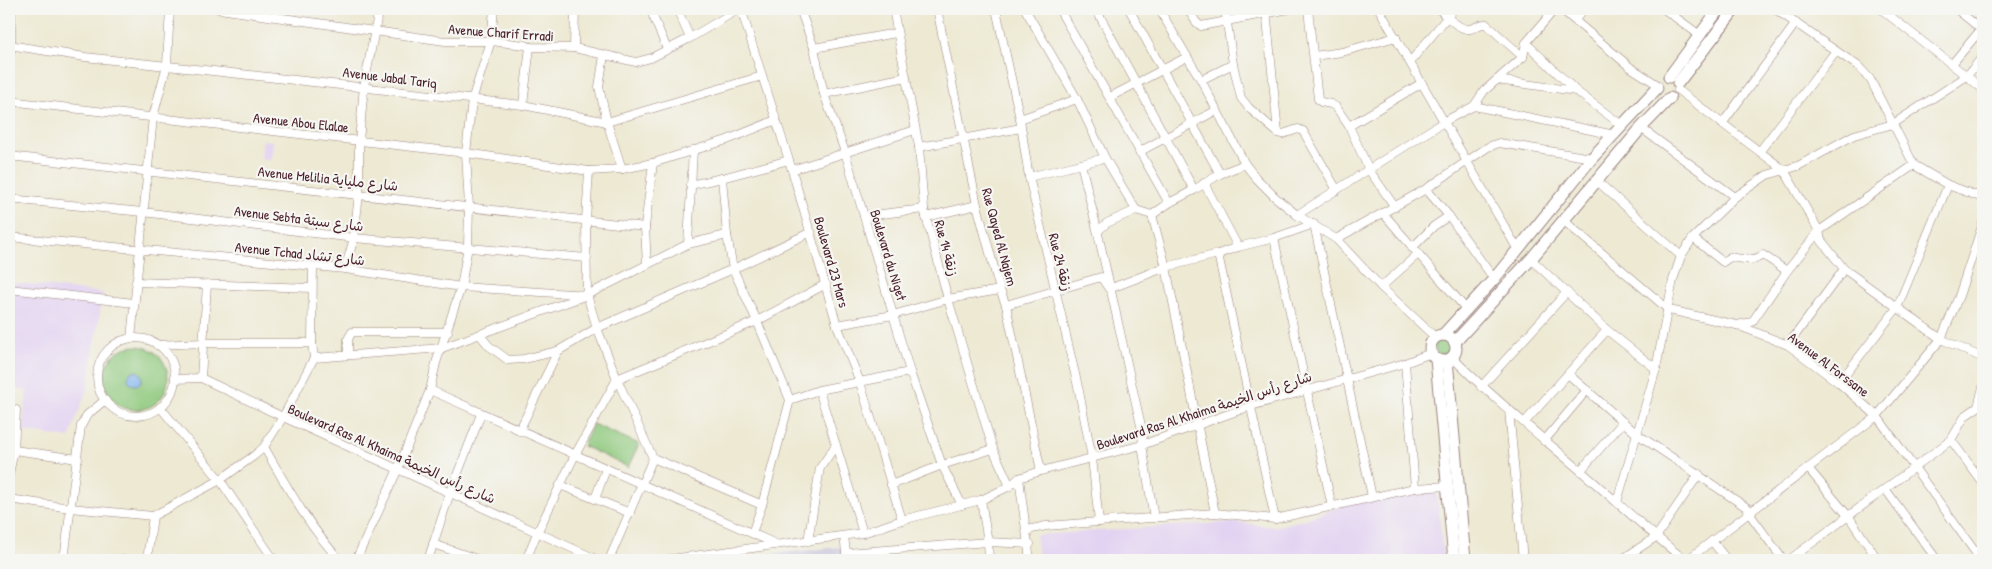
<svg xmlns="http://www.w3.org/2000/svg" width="1992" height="569" viewBox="0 0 1992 569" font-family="'Patrick Hand','Playpen Sans Arabic',sans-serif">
  <rect width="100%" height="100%" fill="#f6f6f2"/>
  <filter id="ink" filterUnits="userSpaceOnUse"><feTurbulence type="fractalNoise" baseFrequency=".02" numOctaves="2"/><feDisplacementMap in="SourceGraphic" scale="10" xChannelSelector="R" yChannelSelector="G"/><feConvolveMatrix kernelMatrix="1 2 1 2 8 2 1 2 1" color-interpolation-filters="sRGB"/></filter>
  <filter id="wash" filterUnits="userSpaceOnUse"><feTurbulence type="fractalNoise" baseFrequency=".0096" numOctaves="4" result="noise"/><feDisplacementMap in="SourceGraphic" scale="20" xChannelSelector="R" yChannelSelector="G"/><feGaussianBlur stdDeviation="1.12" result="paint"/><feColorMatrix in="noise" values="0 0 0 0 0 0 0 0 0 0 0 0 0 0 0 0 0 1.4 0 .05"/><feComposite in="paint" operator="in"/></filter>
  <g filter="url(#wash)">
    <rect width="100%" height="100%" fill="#ede9d3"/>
    <!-- built -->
    <g fill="#e3d3f2">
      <polygon points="263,140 273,141 271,160 261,159"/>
      <polygon points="9,282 103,293 88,387 69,438 22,431 27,391 9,388"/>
      <polygon points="1436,488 1444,560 1038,560 1036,535 1236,522 1274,527 1306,519 1349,503"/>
    </g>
    <!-- industrial -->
    <polygon fill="#c6c0da" points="841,547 842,560 712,560"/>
    <!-- green -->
    <g fill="#8dc87c" stroke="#6c7454">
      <circle cx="1444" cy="347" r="9"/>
      <circle cx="136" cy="378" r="32"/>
      <polygon points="593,424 639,444 628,467 583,446"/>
    </g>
    <!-- water -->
    <circle fill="#81b5ef" stroke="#666a8d" cx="135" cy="378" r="7"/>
  </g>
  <g filter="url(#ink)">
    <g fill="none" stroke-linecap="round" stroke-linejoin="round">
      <defs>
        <g id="minor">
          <polyline points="219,9 445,41 491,41 525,45 530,47 574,48 636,62 651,58 690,38 739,9"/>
          <polyline points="650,9 667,49"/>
          <polyline points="677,9 690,38"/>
          <polyline points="741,9 792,170 837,325 860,382 902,520"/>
          <polyline points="800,9 814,48 824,94 845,152 910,372 942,465 962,505"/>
          <polyline points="893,9 919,147 924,209 948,299 993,449 1010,486"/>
          <polyline points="937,9 977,205 1000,290 1006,305 1041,471"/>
          <polyline points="996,9 1020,119 1029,177 1079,391 1092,458 1099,522"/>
          <polyline points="1025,9 1077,99 1105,158"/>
          <polyline points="1059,9 1169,203"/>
          <polyline points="1096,9 1194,190"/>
          <polyline points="1129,9 1220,174"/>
          <polyline points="1159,9 1201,80 1245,164 1256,178 1275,197 1297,215 1336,239 1381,287 1435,337"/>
          <polyline points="1188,9 1196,22 1201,26 1289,9"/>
          <polyline points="1225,9 1233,64 1241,98 1249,108 1278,133 1283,134 1298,129 1303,131 1337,190"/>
          <polyline points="1266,9 1278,133"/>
          <polyline points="1308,9 1318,99 1321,102 1331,104 1336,107 1349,126 1369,170 1395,207"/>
          <polyline points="1379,9 1518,250"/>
          <path d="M 1439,9 C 1444,15 1461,31 1470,29 C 1477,28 1478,23 1486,24 L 1523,57"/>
          <polyline points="1561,9 1630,67 1658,85"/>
          <polyline points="1664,9 1701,36"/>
          <polyline points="1775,9 1858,66 1870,79 1914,165 1948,185 1983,198"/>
          <polyline points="1881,9 1983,89"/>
          <polyline points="1956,9 1981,29"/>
          <polyline points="1575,20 1584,9"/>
          <polyline points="1526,43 1576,91 1623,126"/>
          <polyline points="9,45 85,57 523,105 607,122 762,76"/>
          <polyline points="574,48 575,9"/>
          <polyline points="814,48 896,33"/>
          <polyline points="604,55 599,87 607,122 622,169"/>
          <polyline points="1314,56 1342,52 1396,37"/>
          <polyline points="9,59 11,45 11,9"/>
          <polyline points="1410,62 1454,9"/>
          <polyline points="1952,64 1983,27"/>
          <polyline points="1201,80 1233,64"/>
          <polyline points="1497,80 1576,91"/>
          <polyline points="1678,90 1784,170 1819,231 1821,240 1844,269 1941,339 1983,358"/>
          <polyline points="824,94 906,77"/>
          <polyline points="1110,97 1187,57"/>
          <polyline points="9,101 466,153 589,171 622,169 653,163 727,140 776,120"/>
          <polyline points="523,105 530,47"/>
          <polyline points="1474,106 1615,135"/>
          <polyline points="1020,119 1077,99"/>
          <polyline points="1722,124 1796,23"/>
          <polyline points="1349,126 1422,83"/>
          <polyline points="1641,128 1735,197"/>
          <polyline points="919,147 1021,128"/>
          <polyline points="1760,151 1835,52"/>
          <polyline points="1139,152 1217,110"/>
          <polyline points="9,156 645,227"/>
          <polyline points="789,160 722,178 727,235 733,269 757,321 790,400"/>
          <path d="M 1081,164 C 1104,253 1122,344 1143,434 L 1142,445 L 1154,518"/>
          <polyline points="792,170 915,130"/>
          <polyline points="589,171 586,220 587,295 597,328 617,379 653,458 762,505"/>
          <polyline points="1029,177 1105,158 1136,210"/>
          <polyline points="1597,181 1681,256"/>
          <polyline points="1204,183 1238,247"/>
          <polyline points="690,185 722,178"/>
          <polyline points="1426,189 1449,216 1494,279"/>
          <polyline points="9,199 143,212 354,238 587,258"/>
          <polyline points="1383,213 1467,310"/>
          <polyline points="1152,215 1166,267 1215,513"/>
          <polyline points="1297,215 1445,121 1474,106 1484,91 1523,57 1526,43 1555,9"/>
          <polyline points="864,216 924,209"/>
          <polyline points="926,217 977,205"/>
          <polyline points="1563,220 1669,310 1737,325 1788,345 1839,383 1877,416 1981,560"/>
          <polyline points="1098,231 1107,223 1136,210 1152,215 1169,203 1194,190 1220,174 1245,164"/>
          <polyline points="9,237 345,269 461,287 587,295"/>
          <polyline points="1274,238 1332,507"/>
          <path d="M 1693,238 L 1723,262 L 1730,257 C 1742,259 1753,262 1763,255 L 1787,271"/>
          <polyline points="1336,239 1426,189 1488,147 1499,143 1592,158"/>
          <polyline points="688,244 693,150"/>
          <polyline points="1412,248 1434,226 1449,216"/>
          <polyline points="1218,254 1275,519"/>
          <polyline points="1531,259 1607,330 1656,369"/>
          <polyline points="647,265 645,227 653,163"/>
          <polyline points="345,269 354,238 359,194 359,141 364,86 379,9"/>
          <polyline points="136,282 312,288"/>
          <polyline points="1381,287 1418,254"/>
          <polyline points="9,289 134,303"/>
          <polyline points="1006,305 1101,277 1109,289 1166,267 1218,254 1238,247 1274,238 1314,224 1372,497"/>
          <polyline points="837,325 893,315 948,299 1000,290"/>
          <polyline points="1737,325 1752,322 1787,271 1819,231 1914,165"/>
          <polyline points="480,335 489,346 508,360 524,359 558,351 597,328 733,269 811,232"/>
          <circle cx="136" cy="377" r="39"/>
          <polyline points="131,339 153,117 167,65 170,9"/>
          <polyline points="157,345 203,343 312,343"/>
          <polyline points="1788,345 1844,269"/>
          <polyline points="348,355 348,339 352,332 448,332"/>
          <path d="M 1452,357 C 1492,398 1537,433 1581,471 C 1616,501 1649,532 1685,560"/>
          <polyline points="314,358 442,348 587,295 688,244 727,235"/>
          <polyline points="1405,363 1415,488"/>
          <polyline points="1568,374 1637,434 1752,511"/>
          <polyline points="201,378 207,284"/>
          <polyline points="175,379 201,378 283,417 598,560"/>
          <polyline points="1839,383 1897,308 1948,185"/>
          <polyline points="1481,387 1567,292"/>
          <polyline points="430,390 776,544"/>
          <polyline points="819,390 863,533"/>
          <polyline points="790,400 819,390 910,372"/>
          <polyline points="160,407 220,480 274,560"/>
          <polyline points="9,409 16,410 14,450 9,474"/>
          <polyline points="1509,410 1523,560"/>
          <polyline points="1525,422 1607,330"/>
          <polyline points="519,431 558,351"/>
          <polyline points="1951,440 1983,483"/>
          <polyline points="1544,441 1587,390"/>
          <path d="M 264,447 C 286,485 310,529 340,560"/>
          <polyline points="14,450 78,459"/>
          <polyline points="1808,468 1849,517 1878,560"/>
          <polyline points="1581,470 1623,422"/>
          <polyline points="1019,478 1030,560"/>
          <polyline points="560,485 630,513"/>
          <polyline points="891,485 942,465 993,449"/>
          <polyline points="1886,490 1937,560"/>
          <polyline points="9,499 70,508 153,516 220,480 255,455 264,447 283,417 314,358 312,343 313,266"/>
          <polyline points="595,499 606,469"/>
          <polyline points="981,500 988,542 989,560"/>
          <polyline points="1617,502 1656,369 1673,280 1681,256 1693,238 1735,197 1767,175 1798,166 1854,135 1893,124 1967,76 1983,56"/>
          <polyline points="1749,513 1783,560"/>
          <polyline points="1027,530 1046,526 1215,513 1275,519 1415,488 1447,486"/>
          <polyline points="752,533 762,505 790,400"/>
          <polyline points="844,536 847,560"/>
          <polyline points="808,541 820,468 836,445"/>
          <polyline points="1712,541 1727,560"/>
          <polyline points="433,544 480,560"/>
          <polyline points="846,553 988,542 1030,544"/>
          <polyline points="64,560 81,426 87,415 105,400"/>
          <polyline points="115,560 139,560"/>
          <polyline points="147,560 153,516"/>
          <polyline points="356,560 398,469 430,390 436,363 461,287 468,246 469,207 466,153 472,100 491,41 494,9"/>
          <polyline points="428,560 450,493 481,414"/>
          <polyline points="526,560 537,533 575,455 617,379 757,321 826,284"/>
          <polyline points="609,560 653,458"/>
          <polyline points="664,560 863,533 902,520 981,500 1010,486 1019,478 1041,471 1142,445 1251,406 1405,363 1431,353"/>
          <polyline points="1621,560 1656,537 1699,474"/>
          <polyline points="1687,560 1877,416 1941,339 1959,296 1983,223"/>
          <polyline points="1789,560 1951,440 1965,416 1978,407 1983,387"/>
        </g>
        <g id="secondary">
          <polyline points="1669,77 1719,9"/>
          <polyline points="1678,83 1735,9"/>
          <circle cx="1443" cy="348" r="13"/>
          <polyline points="1443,335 1494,279 1592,158 1657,88"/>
          <polyline points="1455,342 1531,259 1641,128 1670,98"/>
          <polyline points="1436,359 1454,560"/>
          <polyline points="1447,360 1465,560"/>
        </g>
      </defs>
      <!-- minor casing -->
      <use href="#minor" stroke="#9c847f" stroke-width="9"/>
      <!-- secondary casing -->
      <use href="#secondary" stroke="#9c847f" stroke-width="13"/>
      <!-- minor -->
      <use href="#minor" stroke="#fff" stroke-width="8"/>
      <!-- secondary -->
      <use href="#secondary" stroke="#fff" stroke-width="11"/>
    </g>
  </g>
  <g text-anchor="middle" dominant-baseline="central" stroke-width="4.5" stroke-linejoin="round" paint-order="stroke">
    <!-- street labels -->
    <g font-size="14" fill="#4a1f2b" stroke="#f6f6f2">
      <text transform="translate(501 32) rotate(4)">Avenue Charif Erradi</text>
      <text transform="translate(390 77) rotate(7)">Avenue Jabal Tariq</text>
      <text transform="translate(301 122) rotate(6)">Avenue Abou Elalae</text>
      <text transform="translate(328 178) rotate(6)">Avenue Melilia شارع ملياية</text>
      <text transform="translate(299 218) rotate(7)">Avenue Sebta شارع سبتة</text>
      <text transform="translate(1000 237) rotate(75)">Rue Qayed Al Najem</text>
      <text transform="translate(947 248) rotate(75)">Rue 14 زنقة</text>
      <text transform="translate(300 253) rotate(6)">Avenue Tchad شارع تشاد</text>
      <text transform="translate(889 255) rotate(73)">Boulevard du Niget</text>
      <text transform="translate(832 262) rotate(74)">Boulevard 23 Mars</text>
      <text transform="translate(1061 262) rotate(76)">Rue 24 زنقة</text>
      <text transform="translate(1829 364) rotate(37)">Avenue Al Forssane</text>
      <text transform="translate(1204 410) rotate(-18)">Boulevard Ras Al Khaima شارع رأس الخيمة</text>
      <text transform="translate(392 453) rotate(24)">Boulevard Ras Al Khaima شارع رأس الخيمة</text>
    </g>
  </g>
  <!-- margin -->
  <rect width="1992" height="569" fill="none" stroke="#f6f6f2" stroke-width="30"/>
</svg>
